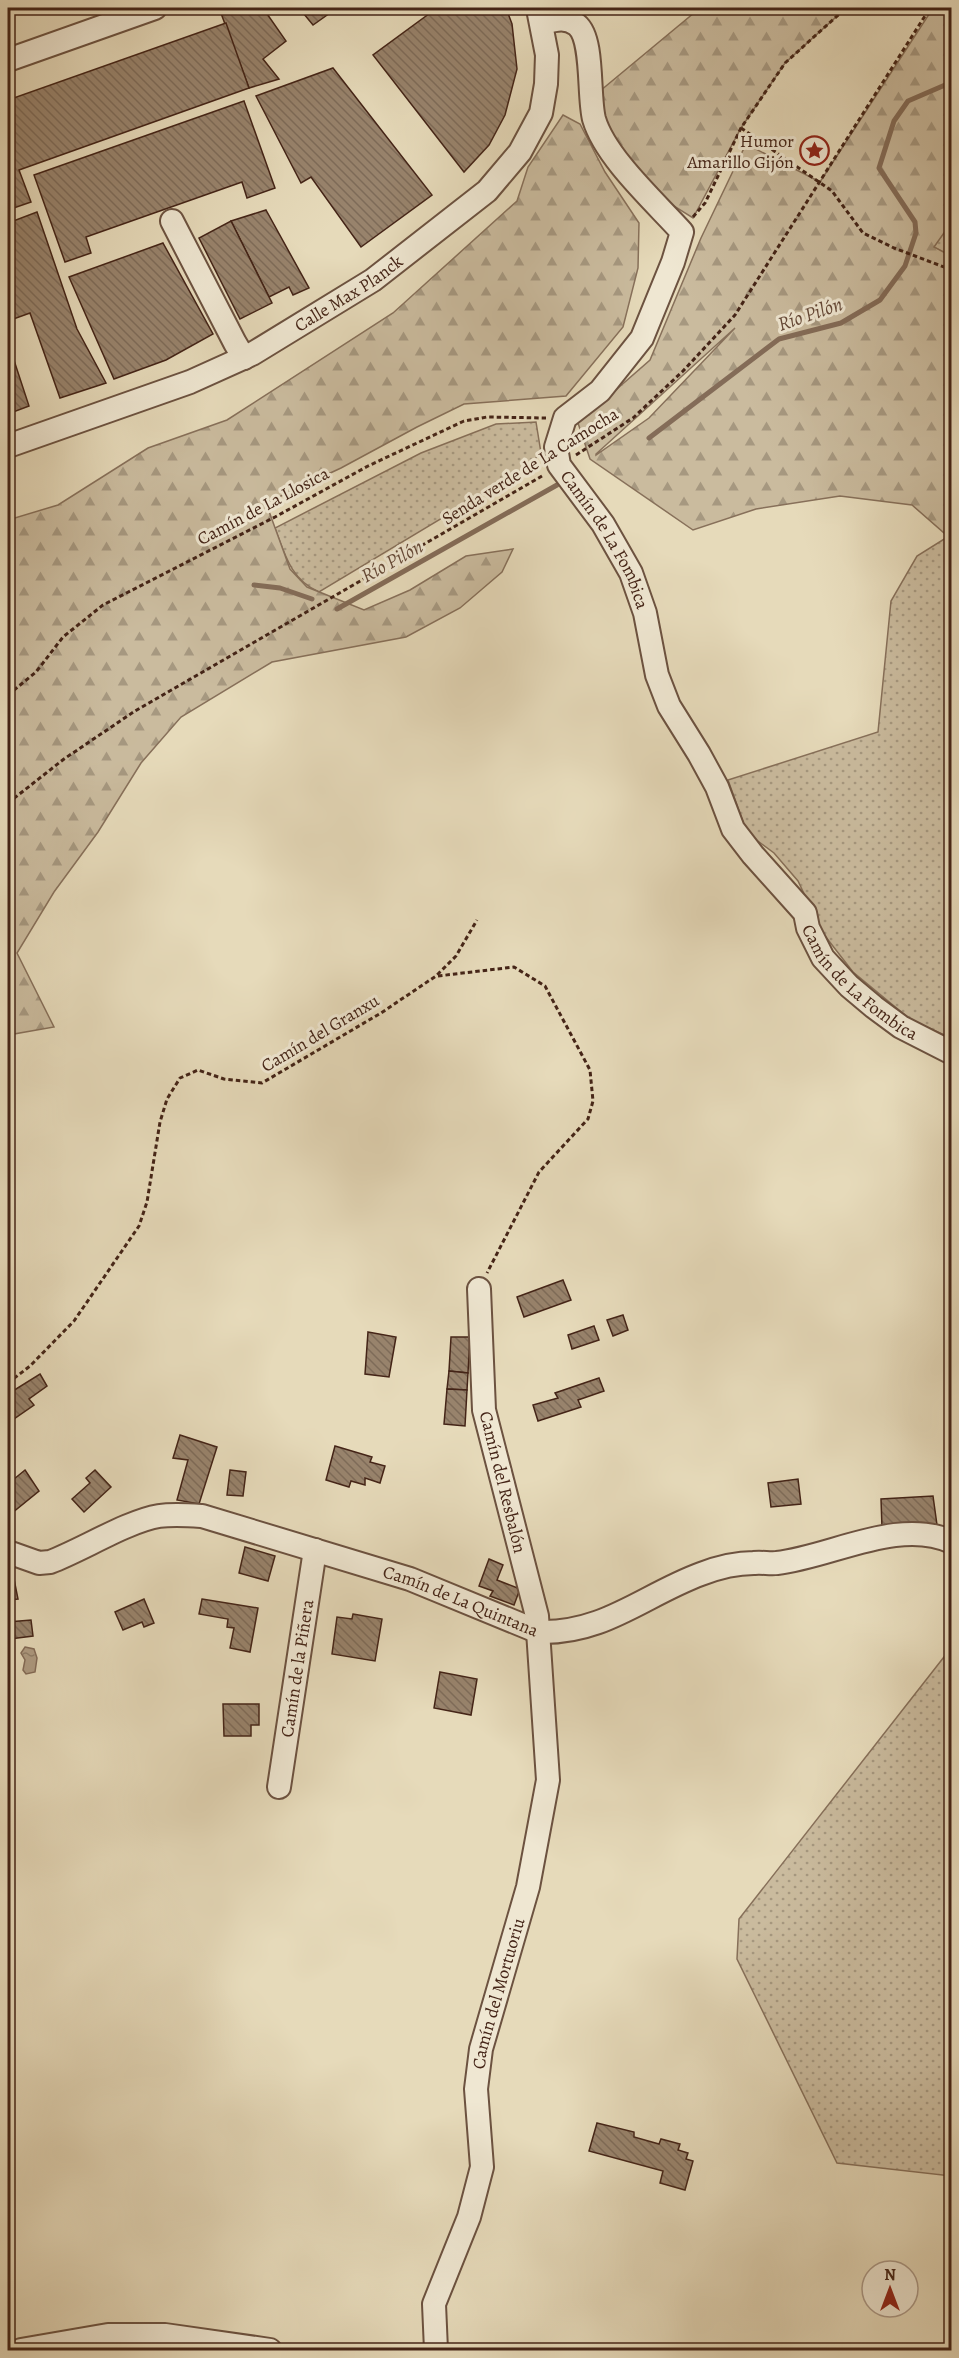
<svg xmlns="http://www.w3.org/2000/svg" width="959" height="2358" viewBox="0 0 959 2358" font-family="Alegreya,serif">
  <defs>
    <pattern id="green-dots" width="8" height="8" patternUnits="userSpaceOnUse" patternTransform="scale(1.5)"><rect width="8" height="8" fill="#cabb9e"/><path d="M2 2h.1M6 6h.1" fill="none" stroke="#a69880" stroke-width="1.8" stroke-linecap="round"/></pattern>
    <pattern id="forest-firs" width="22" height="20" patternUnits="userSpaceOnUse" patternTransform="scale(1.5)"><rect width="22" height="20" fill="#cabb9e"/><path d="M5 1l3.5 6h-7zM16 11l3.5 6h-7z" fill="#a69880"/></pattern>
    <pattern id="water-ripples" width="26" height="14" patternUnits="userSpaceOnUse" patternTransform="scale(1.5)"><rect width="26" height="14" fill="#af9c83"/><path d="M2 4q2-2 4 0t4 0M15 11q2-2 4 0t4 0" fill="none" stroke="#907f6a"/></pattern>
    <pattern id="building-back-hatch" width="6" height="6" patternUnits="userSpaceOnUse" patternTransform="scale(1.5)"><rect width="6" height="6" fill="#98836c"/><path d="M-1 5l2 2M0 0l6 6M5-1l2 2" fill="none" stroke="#7e6b58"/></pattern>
  </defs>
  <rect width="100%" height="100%" fill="#e6daba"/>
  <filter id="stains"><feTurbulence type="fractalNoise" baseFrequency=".00333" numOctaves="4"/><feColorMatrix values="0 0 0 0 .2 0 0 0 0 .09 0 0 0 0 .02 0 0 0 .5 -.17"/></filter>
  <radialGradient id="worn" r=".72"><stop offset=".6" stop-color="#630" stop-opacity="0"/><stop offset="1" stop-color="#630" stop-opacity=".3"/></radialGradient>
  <!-- green -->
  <g fill="url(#green-dots)" stroke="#87705a" stroke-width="1.5">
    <polygon points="951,223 951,256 933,247"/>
    <path d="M 536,422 L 541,453 L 527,467 L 319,592 C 291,580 285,555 275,528 L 421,453 L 496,424 Z"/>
    <polygon points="949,536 952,539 951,1038 911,1020 853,972 822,932 798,881 774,853 747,833 728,780 878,732 891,601 917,556"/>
    <polygon points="951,1648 951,2176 837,2163 737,1959 739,1919"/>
  </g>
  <!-- forest -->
  <g fill="url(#forest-firs)" stroke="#87705a" stroke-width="1.5" fill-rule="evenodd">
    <polygon points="700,8 846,8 785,63 741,128 693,218 669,203 629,161 607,127 600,91"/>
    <path d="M 933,8 L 951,8 L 951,223 L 934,247 L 951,256 L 951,539 L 912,505 L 840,496 L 756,509 L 693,530 L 590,459 L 578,423 L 650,360 L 701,238 L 746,144 L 820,182 ZM 735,328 L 649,418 L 596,455 L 596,454 Z"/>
    <polygon points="563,115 580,124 605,172 639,223 638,268 623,327 566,396 464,404 417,427 341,468 266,503 290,569 307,587 364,610 410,590 466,556 513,549 502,572 460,608 406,637 272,662 181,717 141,763 98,832 54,892 17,953 54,1027 8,1035 8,520 58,505 148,448 227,420 393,313 517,201 528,167"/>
  </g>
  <!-- water -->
  <polygon fill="url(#water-ripples)" stroke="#846c58" stroke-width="1.5" points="25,1647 34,1649 37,1658 35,1672 26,1674 23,1670 25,1660 21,1653"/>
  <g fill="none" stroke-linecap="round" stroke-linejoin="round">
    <!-- stream -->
    <g stroke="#846c58" stroke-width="5">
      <polyline points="649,438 779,339 841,323 880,300 905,266 916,233 915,222 879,168 894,121 908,101 952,82"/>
      <polyline points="254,585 280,588 312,599"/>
      <polyline points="337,609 557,485"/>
    </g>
  </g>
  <!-- building -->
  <g fill="url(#building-back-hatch)" stroke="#442417" stroke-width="1.5">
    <polygon points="219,8 263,8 286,41 263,59 279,79 249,88"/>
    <polygon points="299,8 337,8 313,25"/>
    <polygon points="437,8 506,8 512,24 517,69 505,115 489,145 464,172 373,55"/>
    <polygon points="226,23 249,88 19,170 31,202 8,210 8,100"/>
    <polygon points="333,68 432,195 361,247 311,177 301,183 256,96"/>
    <polygon points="244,101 275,188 247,198 242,182 86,237 91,253 65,262 34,175"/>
    <polygon points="266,210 309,288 293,295 289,287 269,297 231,221"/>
    <polygon points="37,212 77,329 106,383 60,398 30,313 8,321 8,223"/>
    <polygon points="231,221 272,303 240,319 199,238"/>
    <polygon points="163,243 213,334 166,360 114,379 69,277"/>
    <polygon points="8,342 29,406 8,414"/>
    <polygon points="563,1280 571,1300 524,1317 517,1297"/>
    <polygon points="623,1315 628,1330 613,1336 607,1320"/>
    <polygon points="594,1326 599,1340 572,1349 568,1335"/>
    <polygon points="368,1332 396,1337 389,1377 365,1374"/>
    <polygon points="451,1337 470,1337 468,1373 449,1371"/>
    <polygon points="449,1371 468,1373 467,1390 447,1389"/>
    <polygon points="40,1374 47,1386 29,1399 34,1405 8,1423 8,1394"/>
    <polygon points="599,1378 604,1391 578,1400 581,1407 538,1421 533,1405 558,1398 555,1393"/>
    <polygon points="447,1389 467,1390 465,1426 444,1424"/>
    <polygon points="180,1435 217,1447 199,1504 177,1500 188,1460 173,1458"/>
    <polygon points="335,1446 372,1457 370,1462 385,1466 380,1483 365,1478 365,1485 351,1481 349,1487 326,1480"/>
    <polygon points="25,1470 39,1491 12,1513 8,1513 8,1484"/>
    <polygon points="95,1470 111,1487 84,1512 72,1499 90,1483 86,1478"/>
    <polygon points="230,1470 246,1472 243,1496 227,1495"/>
    <polygon points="798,1479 801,1504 771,1507 768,1483"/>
    <polygon points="933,1496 937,1525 882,1528 881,1499"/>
    <polygon points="245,1547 275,1556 268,1581 239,1573"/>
    <polygon points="489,1559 503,1565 497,1580 520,1589 514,1605 490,1596 493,1591 479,1586"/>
    <polygon points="12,1569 18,1599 8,1600 8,1570"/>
    <polygon points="144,1599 154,1623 144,1627 142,1622 123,1630 115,1612"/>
    <polygon points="202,1599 258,1608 250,1652 230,1648 234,1628 227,1627 228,1619 199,1614"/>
    <polygon points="353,1614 382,1619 375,1661 332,1654 337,1617 352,1619"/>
    <polygon points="31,1620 33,1636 10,1639 8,1622"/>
    <polygon points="440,1672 477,1679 471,1715 434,1708"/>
    <polygon points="223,1704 259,1704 259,1725 251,1725 251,1736 224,1736"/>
    <polygon points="597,2123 634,2132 634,2137 659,2144 661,2139 680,2144 678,2150 688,2153 686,2159 693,2161 685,2190 660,2183 663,2171 589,2151"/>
  </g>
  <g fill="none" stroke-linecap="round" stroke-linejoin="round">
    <defs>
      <g id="minor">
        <path id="s1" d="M 542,23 C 554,20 566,16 577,25 C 594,39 588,96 594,119 C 605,157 655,202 682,232 L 673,262 L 642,338 L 600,391 L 565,418 L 556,447 L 559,465 L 603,524 L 631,573 L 645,613 L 657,675 L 669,706 L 699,754 L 717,787 L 733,829 L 753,855 L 805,913 L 808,928 L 823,958 L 849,986 L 874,1007 L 901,1027 L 952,1053"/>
        <polyline points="8,60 155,8"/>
        <polyline points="172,221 235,343 244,358"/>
        <path id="s2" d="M 8,446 L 190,382 L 252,354 L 373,280 L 487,191 L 520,152 L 541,113 L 546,84 L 547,55 L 538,9"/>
        <path id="s3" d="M 8,1552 L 39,1563 L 50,1562 C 82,1550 128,1521 159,1516 C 173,1514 187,1515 202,1516 L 410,1579 L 539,1632 C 604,1634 644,1595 701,1574 C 719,1567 735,1563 754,1563 C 762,1562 770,1564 777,1563 C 831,1557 899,1517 952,1542"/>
        <path id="s4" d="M 279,1787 L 315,1550"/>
        <polyline points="21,2350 108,2335 165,2335 270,2350"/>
        <path id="s5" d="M 436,2350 L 434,2304 L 469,2217 L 482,2167 L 476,2089 L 481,2049 L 528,1887 L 548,1780 L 537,1616 L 484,1410 L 479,1289"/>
      </g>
    </defs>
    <!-- minor casing -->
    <use href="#minor" stroke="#6c5240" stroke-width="26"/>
    <!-- path -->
    <g stroke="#442417" stroke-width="3" stroke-dasharray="4.5 3" stroke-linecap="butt">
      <polyline points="741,128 832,191 863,233 894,248 952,270"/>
      <polyline points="693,217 705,203 741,128 785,63 846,8"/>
      <polyline points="576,455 633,418 683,371 735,315 930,8"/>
      <polyline points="8,695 36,672 63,637 103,605 275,517 368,466 464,421 487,417 546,418"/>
      <polyline points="8,803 64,759 135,711 542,476"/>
      <polyline points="438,976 514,967 545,986 590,1070 593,1101 588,1119 539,1172 487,1273"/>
      <polyline points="8,1383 30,1366 74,1321 139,1226 147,1202 160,1122 167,1099 180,1078 198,1070 224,1079 262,1083 381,1013 436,976 456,956 477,920"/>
    </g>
    <!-- minor -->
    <use href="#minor" stroke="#efe7d2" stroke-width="22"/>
  </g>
  <!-- icons -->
  <defs>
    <symbol id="sight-ring" viewBox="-11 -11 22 22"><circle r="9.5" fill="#efe7d2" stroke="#8f2418" stroke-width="1.5"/><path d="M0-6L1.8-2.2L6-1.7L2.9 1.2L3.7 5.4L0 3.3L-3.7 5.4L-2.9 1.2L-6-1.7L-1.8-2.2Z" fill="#8f2418"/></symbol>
  </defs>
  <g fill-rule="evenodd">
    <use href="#sight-ring" x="798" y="134" width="33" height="33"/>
  </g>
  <g text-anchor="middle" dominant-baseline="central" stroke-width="6" stroke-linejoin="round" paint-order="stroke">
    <!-- poi labels -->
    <g font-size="18" fill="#442417" stroke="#efe7d2" text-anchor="end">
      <text x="794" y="141">Humor<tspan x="794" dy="21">Amarillo Gijón</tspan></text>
    </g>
    <!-- street labels -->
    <g font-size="18" fill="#442417" stroke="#efe7d2">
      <text stroke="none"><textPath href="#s2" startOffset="375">Calle Max Planck</textPath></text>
      <text transform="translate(530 466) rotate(-32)">Senda verde de La Camocha</text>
      <text transform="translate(263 506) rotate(-28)">Camín de La Llosica</text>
      <text stroke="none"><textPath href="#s1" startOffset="640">Camín de La Fombica</textPath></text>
      <text stroke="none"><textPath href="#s1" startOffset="1162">Camín de La Fombica</textPath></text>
      <text transform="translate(320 1033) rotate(-31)">Camín del Granxu</text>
      <text transform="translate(503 1482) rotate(76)">Camín del Resbalón</text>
      <text stroke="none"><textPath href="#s3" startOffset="478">Camín de La Quintana</textPath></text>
      <text stroke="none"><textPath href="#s4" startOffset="120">Camín de la Piñera</textPath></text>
      <text stroke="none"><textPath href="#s5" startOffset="368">Camín del Mortuoriu</textPath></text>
    </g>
    <!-- water labels -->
    <g font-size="20" font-style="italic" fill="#644837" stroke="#efe7d2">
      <text transform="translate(810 314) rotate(-19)">Río Pilón</text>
      <text transform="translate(392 561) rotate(-29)">Río Pilón</text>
    </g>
  </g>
  <!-- margin -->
  <rect width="959" height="2358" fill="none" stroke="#e6daba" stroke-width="30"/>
  <rect x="9" y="9" width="941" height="2340" fill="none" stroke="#442417" stroke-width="3"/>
  <rect x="15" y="15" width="929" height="2328" fill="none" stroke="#442417" stroke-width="1.5"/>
  <!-- north arrow -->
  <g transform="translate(890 2289)"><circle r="28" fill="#efe7d2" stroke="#ab9987" stroke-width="1.5"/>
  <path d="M0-4.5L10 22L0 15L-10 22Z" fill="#8f2418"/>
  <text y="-9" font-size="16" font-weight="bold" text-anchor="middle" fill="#442417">N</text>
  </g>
  <rect width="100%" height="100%" filter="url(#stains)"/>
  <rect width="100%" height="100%" fill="url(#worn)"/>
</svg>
